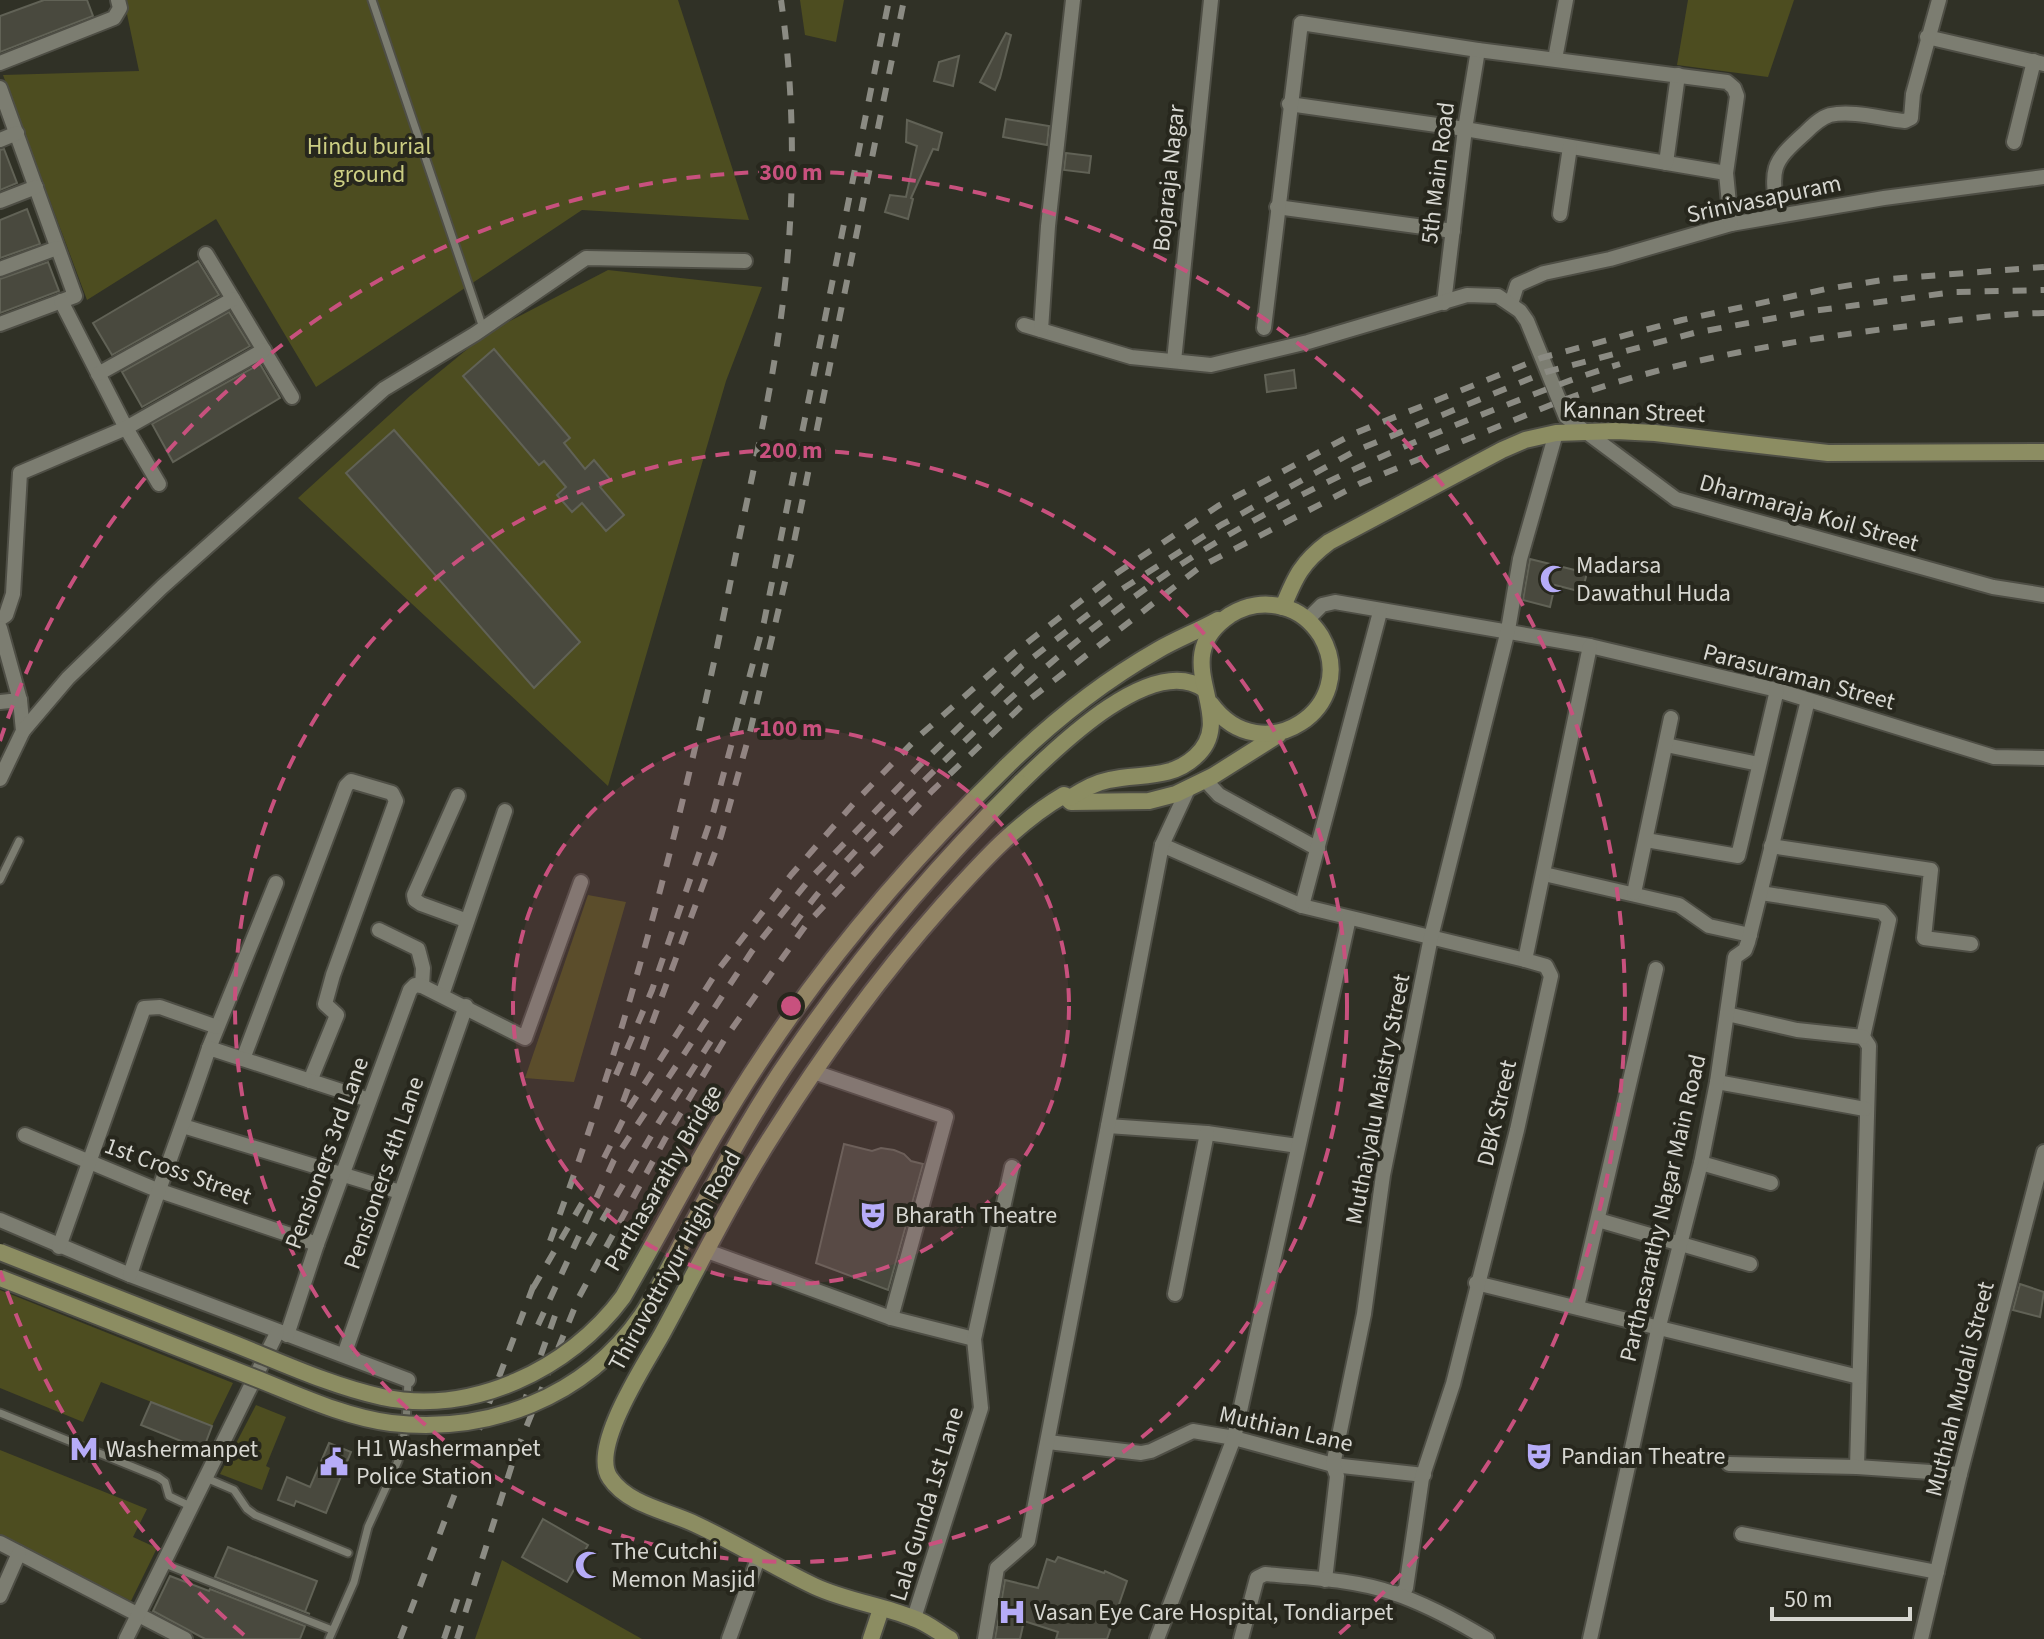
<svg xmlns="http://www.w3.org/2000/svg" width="2044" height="1639" viewBox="0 0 2044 1639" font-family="'Source Sans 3',sans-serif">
  <rect width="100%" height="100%" fill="#303126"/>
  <!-- green -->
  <g fill="#4d4d20">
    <polygon points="124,0 678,0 749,220 582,210 316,387 216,219 87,300 3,75 139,71"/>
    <polygon points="800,0 844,0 836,42 805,35"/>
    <polygon points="1688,0 1794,0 1768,77 1677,65"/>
    <polygon points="608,270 762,287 726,381 608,786 298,498 410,396 487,333"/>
    <polygon points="588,895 626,902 574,1082 525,1078"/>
    <polygon points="0,1290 233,1383 212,1426 101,1382 83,1422 0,1388"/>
    <polygon points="256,1405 286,1417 266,1466 270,1468 262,1490 220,1474"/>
    <polygon points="0,1450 147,1509 133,1537 157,1548 131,1601 0,1535"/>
    <polygon points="502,1560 642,1639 475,1639"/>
  </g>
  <!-- building -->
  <g fill="#49493e" stroke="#616256" stroke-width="2">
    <polygon points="44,0 87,0 93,16 0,52 0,16"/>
    <polygon points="1006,33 1011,35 1000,78 995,90 980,82"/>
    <polygon points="959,56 953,86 934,81 939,62"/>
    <polygon points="1006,119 1049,126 1047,145 1003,137"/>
    <polygon points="907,120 942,133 938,150 933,149 911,198 913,199 908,219 885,212 890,195 906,197 917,146 906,142"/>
    <polygon points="4,149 17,183 0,190 0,150"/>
    <polygon points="1066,153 1091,156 1089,173 1064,170"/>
    <polygon points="27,209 40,244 0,258 0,220"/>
    <polygon points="198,261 219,295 112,355 93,323"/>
    <polygon points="48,262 59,291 0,313 0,279"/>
    <polygon points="229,312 250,346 142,407 122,372"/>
    <polygon points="494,349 570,438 564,443 585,469 594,460 610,479 600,487 624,515 606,531 582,503 572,512 557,495 566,487 544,461 539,465 463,376"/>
    <polygon points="260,364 280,398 173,462 152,424"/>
    <polygon points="1294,370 1296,388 1267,392 1265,375"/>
    <polygon points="394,430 580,642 534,688 346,473"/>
    <polygon points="1530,559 1587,573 1582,592 1555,585 1550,607 1523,600"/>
    <polygon points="844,1144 872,1151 881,1148 894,1150 904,1154 911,1161 923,1164 888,1290 816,1263"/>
    <polygon points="2020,1284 2044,1292 2040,1317 2013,1310"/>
    <polygon points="151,1402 212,1426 203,1450 141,1425"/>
    <polygon points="329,1443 351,1452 326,1513 296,1501 294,1506 278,1500 287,1477 310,1487"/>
    <polygon points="543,1519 588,1545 567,1582 522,1557"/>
    <polygon points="228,1547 317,1581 305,1612 310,1614 215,1577"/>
    <polygon points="1058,1557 1104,1573 1105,1571 1127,1581 1107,1639 1056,1639 1058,1632 1024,1621 1020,1639 995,1639 1005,1580 1038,1588 1047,1559 1055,1562"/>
    <polygon points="170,1576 209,1591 210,1589 305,1626 300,1639 205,1639 153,1611"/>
  </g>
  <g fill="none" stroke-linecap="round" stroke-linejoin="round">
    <defs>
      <g id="lane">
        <polyline points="372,0 483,328"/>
        <polyline points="0,880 19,841"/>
        <polyline points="0,1413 158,1477 165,1482 169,1496 190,1506"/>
        <polyline points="206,1478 234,1490 247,1509 255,1515 348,1553"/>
        <polyline points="165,1564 332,1630"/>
        <polyline points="329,1639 354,1582 368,1527 398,1461 406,1425 408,1380"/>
      </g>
      <g id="street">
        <polyline points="1927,37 2044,64"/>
        <polyline points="1555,59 1566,0"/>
        <polyline points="0,63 114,18 120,8 118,0"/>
        <polyline points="0,88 75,296 0,324"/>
        <polyline points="1289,104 1465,129 1726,173"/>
        <polyline points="0,140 17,133"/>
        <polyline points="2014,142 2034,61"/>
        <polyline points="1666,163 1678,75"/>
        <polyline points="0,201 36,187"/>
        <polyline points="1277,207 1453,231"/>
        <polyline points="1560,214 1570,147"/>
        <path d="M 1778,215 C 1771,169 1770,164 1805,133 C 1812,126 1820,118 1830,115 C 1853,110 1883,119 1905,121 L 1911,118 L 1913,94 L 1939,0"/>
        <polyline points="206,254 292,397"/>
        <polyline points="0,269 57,248"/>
        <polyline points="61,301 126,428 159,484"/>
        <polyline points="1444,303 1465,129 1478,50"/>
        <polyline points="1511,304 1517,285 1544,273 1610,259 1731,224 1884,198 2044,177"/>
        <polyline points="1024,325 1131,357 1211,365 1308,342 1467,295 1498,296 1520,311 1527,321 1566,417 1676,499 1993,587 2044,595"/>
        <polyline points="1264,328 1301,23 1478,50 1727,82 1734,88 1737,96 1726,173 1731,224"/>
        <polyline points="1041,330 1048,226 1073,0"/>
        <polyline points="1174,361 1211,0"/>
        <polyline points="98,374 233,299"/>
        <polyline points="0,619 6,615 13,594 20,473 126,428 264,350"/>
        <polyline points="1307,620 1322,605 1335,602 1590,646 1777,690 1994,757 2044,758"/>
        <polyline points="0,628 20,700 23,731 0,779"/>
        <polyline points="0,702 20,700"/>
        <polyline points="23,731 68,678 162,587 384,389 475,334 586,258 745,261"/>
        <polyline points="1666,745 1759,764"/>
        <polyline points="1205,780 1219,795 1318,849"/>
        <polyline points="458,796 414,895 415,900 421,904 465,920"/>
        <polyline points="1646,840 1738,856 1777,690"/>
        <polyline points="1162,845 1302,906 1525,960"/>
        <polyline points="1771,846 1931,870 1924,938 1971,944"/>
        <polyline points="1544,874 1679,905 1709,926 1750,935"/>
        <polyline points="1634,893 1671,718"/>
        <polyline points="1761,893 1882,912 1889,920 1863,1037 1869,1046 1857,1467"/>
        <polyline points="1302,906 1380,612"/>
        <polyline points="379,930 418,949 423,968 422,986"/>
        <polyline points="442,995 505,811"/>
        <polyline points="1727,1014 1797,1030 1863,1037"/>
        <polyline points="209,1048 276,883"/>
        <polyline points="243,1059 346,786 351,781 392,793 396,801 333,975 325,1004 337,1015 310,1081"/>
        <polyline points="814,1072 946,1117 891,1318"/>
        <polyline points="1717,1082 1865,1109"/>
        <polyline points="183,1126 400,1192"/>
        <polyline points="1108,1126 1207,1133 1298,1146"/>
        <polyline points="25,1135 157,1190 317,1244"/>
        <polyline points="1701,1163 1771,1183"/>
        <polyline points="0,1220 130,1275 408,1380"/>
        <polyline points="1598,1220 1750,1264"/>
        <polyline points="59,1247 144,1008 160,1007 217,1027"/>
        <polyline points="707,1251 891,1318 974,1339"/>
        <path d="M 130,1275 C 154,1199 184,1124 209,1048 L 369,1100"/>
        <polyline points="1476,1283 1859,1377"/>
        <polyline points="1175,1294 1207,1133"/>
        <polyline points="1577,1307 1656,969"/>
        <polyline points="287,1335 317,1244 410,990 415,985 422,986 525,1038 581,882"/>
        <polyline points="344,1355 466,1006"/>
        <polyline points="1048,1442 1141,1453 1151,1451 1193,1431 1234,1438 1333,1465 1424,1475"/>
        <polyline points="1729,1464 1857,1467 1960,1474"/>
        <polyline points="1742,1534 1937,1572"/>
        <polyline points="0,1543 185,1639"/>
        <polyline points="1325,1580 1337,1476 1333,1465 1364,1314 1383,1175 1431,937 1508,630 1520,559 1556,433"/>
        <polyline points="1393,1593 1401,1594 1406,1588 1422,1478 1453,1384 1517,1130 1551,976 1546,966 1525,960 1590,646"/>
        <polyline points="0,1596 19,1553"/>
        <polyline points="914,1618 981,1408 974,1339 1012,1167"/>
        <polyline points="126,1639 277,1333"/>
        <polyline points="729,1639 758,1559"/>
        <polyline points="985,1639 997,1568 1028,1541 1162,845 1188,789"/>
        <polyline points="1157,1639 1234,1438 1349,918"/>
        <path d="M 1241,1639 L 1257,1578 L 1265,1574 C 1307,1578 1353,1579 1393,1593 C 1426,1604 1457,1621 1487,1639"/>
        <polyline points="1590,1639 1658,1330 1701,1163 1717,1082 1735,957 1745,950 1748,942 1808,700"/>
        <polyline points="1921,1639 1960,1474 2044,1152"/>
      </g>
      <g id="secondary">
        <path d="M 1283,607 C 1295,577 1302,562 1329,542 L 1502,450 L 1525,440 L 1556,433 L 1616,431 L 1655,433 L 1828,453 L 2044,452"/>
        <path d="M 1007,766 C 1053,721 1102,682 1158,650 C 1177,639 1198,631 1218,620"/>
        <path d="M 1020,783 C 1055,749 1152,652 1204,689"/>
        <polyline points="1068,799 1071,802 1149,801 1176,794 1213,776 1278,735"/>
        <polyline points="871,1639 881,1609"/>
        <path d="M 950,1639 C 938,1632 926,1622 913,1618 C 881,1605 846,1601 814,1586 C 774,1567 736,1543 695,1524 C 668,1511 628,1505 610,1478 C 589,1448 646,1363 662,1334 C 699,1266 733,1196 775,1131 C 825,1052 881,975 943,905 C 980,864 1016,823 1064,795 L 1070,798 C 1082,790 1094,783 1109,780 C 1139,773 1170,780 1195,757 C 1242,716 1163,660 1230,615 C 1246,605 1265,602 1283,607 C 1299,611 1312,622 1321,636 C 1362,707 1262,774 1211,704"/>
      </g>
    </defs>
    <!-- lane casing -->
    <use href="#lane" stroke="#4e4e45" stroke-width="11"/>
    <!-- street casing -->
    <use href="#street" stroke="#4e4e45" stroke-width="18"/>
    <!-- secondary casing -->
    <use href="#secondary" stroke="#4e4e45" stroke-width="20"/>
    <!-- lane -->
    <use href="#lane" stroke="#7c7d71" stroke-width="7"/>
    <!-- street -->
    <use href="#street" stroke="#7c7d71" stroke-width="14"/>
    <!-- secondary -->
    <use href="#secondary" stroke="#8c8d62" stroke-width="16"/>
    <!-- rail -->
    <g stroke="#8b8b83" stroke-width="6" stroke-dasharray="14 14" stroke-linecap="butt">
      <path d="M 793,926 C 831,873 877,828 923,782 C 985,720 1051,659 1122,606 C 1230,524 1353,466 1478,416 C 1525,398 1572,378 1620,364"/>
      <polyline points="616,1075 652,990 714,810 764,622 889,0"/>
      <polyline points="623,1102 721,836 750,732 792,552 904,0"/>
      <polyline points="604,1158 629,1108 718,970 791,875 854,803 917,738 1015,652 1117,573 1218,506 1353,434 1541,358 1682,320 1826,289 1889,279 2044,267"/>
      <path d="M 550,1241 C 632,1022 689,793 734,564 C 749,489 767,413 778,338 C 795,227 797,111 781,0"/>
      <polyline points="588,1245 659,1122 716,1033"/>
      <polyline points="533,1288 589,1191"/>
      <polyline points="538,1325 614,1160 752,951 809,880 921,764 1022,666 1113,595 1221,525 1355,451 1546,372 1694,333 1813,311 1954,292 2044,290"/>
      <polyline points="522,1408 557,1310"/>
      <polyline points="400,1639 536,1279"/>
      <polyline points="444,1639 459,1594"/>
      <path d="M 457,1639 L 515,1455 L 579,1297 L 665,1139 L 726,1037 L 806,925 L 932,791 L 1025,703 L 1200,567 L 1361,483 L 1558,402 C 1662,363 1781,342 1892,328 C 1942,322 1993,314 2044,313"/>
    </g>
    <defs>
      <g id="secondary-bridge">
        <path d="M 0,1252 C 74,1281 148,1310 222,1339 C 274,1359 327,1385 382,1397 C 472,1416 570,1369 623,1297 C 670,1216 712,1132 764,1055 C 833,950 917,854 1007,766"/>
        <path d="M 0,1278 C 85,1311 169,1345 255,1378 C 298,1395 344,1417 391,1423 C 488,1434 585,1398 642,1315 C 659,1289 673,1259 688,1232 C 721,1172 753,1111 792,1055 C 859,957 936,866 1020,783"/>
      </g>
    </defs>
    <!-- secondary-bridge casing -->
    <use href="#secondary-bridge" stroke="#4e4e45" stroke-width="20" stroke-linecap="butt"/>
    <!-- secondary-bridge -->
    <use href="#secondary-bridge" stroke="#8c8d62" stroke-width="16"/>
  </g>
  <!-- distance rings -->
  <circle cx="791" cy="1006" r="278" fill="#c8517e" fill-opacity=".12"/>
  <g fill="none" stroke="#c8517e" stroke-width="4" stroke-dasharray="14 10">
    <circle cx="791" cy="1006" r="278"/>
    <circle cx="791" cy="1006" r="556"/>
    <path d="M244 1635A834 834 0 0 1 0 1271M0 741A834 834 0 1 1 1338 1635"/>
  </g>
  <!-- icons -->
  <defs>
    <symbol id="mosque-bare" viewBox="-9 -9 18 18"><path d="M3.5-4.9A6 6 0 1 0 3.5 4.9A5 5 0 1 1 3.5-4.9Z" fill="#b6acf8" stroke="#27271d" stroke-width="2.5" paint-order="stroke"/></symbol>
    <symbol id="theatre-bare" viewBox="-9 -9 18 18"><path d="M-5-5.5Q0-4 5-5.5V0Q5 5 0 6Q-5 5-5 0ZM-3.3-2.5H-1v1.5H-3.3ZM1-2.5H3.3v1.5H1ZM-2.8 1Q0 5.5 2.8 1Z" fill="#b6acf8" stroke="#27271d" stroke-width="2.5" paint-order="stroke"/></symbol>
    <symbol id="metro-bare" viewBox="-9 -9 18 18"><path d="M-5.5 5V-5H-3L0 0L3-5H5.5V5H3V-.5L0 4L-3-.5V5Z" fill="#b6acf8" stroke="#27271d" stroke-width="2.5" paint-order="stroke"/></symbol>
    <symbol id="civic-bare" viewBox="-9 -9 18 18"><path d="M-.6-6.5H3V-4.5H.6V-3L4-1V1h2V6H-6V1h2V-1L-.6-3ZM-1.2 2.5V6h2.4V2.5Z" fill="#b6acf8" stroke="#27271d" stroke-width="2.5" paint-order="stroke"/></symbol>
    <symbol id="hospital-bare" viewBox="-9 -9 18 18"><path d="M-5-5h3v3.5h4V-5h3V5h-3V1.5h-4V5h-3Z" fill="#b6acf8" stroke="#27271d" stroke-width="2.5" paint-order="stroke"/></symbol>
  </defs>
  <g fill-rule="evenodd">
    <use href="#mosque-bare" x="1534" y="559" width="40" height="40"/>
    <use href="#theatre-bare" x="853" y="1195" width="40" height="40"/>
    <use href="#metro-bare" x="64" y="1429" width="40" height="40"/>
    <use href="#theatre-bare" x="1519" y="1436" width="40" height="40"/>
    <use href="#civic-bare" x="314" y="1442" width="40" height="40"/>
    <use href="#mosque-bare" x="569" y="1545" width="40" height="40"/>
    <use href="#hospital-bare" x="992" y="1592" width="40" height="40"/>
  </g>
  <g text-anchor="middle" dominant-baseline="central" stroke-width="8" stroke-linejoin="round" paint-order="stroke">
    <!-- park labels -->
    <g font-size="24" fill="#ccce83" stroke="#27271d">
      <text x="369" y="146">Hindu burial<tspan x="369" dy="28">ground</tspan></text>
    </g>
    <!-- street labels -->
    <g font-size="24" fill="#d7d7d1" stroke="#27271d">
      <text transform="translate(1438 173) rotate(-83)">5th Main Road</text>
      <text transform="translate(1169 178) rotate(-84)">Bojaraja Nagar</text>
      <text transform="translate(1764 199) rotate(-12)">Srinivasapuram</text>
      <text transform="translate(1634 412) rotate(2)">Kannan Street</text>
      <text transform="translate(1809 513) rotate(16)">Dharmaraja Koil Street</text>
      <text transform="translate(1799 677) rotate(15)">Parasuraman Street</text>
      <text transform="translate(1378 1099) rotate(-79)">Muthaiyalu Maistry Street</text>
      <text transform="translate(1497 1113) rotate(-77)">DBK Street</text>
      <text transform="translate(327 1153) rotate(-70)">Pensioners 3rd Lane</text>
      <text transform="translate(178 1171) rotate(20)">1st Cross Street</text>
      <text transform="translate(384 1173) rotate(-71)">Pensioners 4th Lane</text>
      <text transform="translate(663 1178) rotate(-60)">Parthasarathy Bridge</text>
      <text transform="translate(1663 1208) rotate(-77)">Parthasarathy Nagar Main Road</text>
      <text transform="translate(675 1261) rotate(-61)">Thiruvottriyur High Road</text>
      <text transform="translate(1960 1389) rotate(-76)">Muthiah Mudali Street</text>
      <text transform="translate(1286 1429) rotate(13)">Muthian Lane</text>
      <text transform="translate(927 1504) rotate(-73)">Lala Gunda 1st Lane</text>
    </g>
    <!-- poi labels -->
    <g font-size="24" fill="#d7d7d1" stroke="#27271d" text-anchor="start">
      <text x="1576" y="565">Madarsa<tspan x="1576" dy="28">Dawathul Huda</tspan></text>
      <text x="895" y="1215">Bharath Theatre</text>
      <text x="356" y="1448">H1 Washermanpet<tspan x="356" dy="28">Police Station</tspan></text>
      <text x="106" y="1449">Washermanpet</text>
      <text x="1561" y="1456">Pandian Theatre</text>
      <text x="611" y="1551">The Cutchi<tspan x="611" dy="28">Memon Masjid</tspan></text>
      <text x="1034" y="1612">Vasan Eye Care Hospital, Tondiarpet</text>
    </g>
  </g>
  <circle cx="791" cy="1006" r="12" fill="#c8517e" stroke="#27271d" stroke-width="4"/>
  <g font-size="24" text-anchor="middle" font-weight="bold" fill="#c8517e" stroke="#27271d" stroke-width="8" stroke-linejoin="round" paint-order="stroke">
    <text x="791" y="180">300 m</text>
    <text x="791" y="458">200 m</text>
    <text x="791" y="736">100 m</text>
  </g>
  <!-- scale -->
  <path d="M1772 1607v12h138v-12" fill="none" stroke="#d7d7d1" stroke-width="4"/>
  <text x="1784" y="1607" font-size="24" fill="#d7d7d1" stroke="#27271d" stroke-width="6" paint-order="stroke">50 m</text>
</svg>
